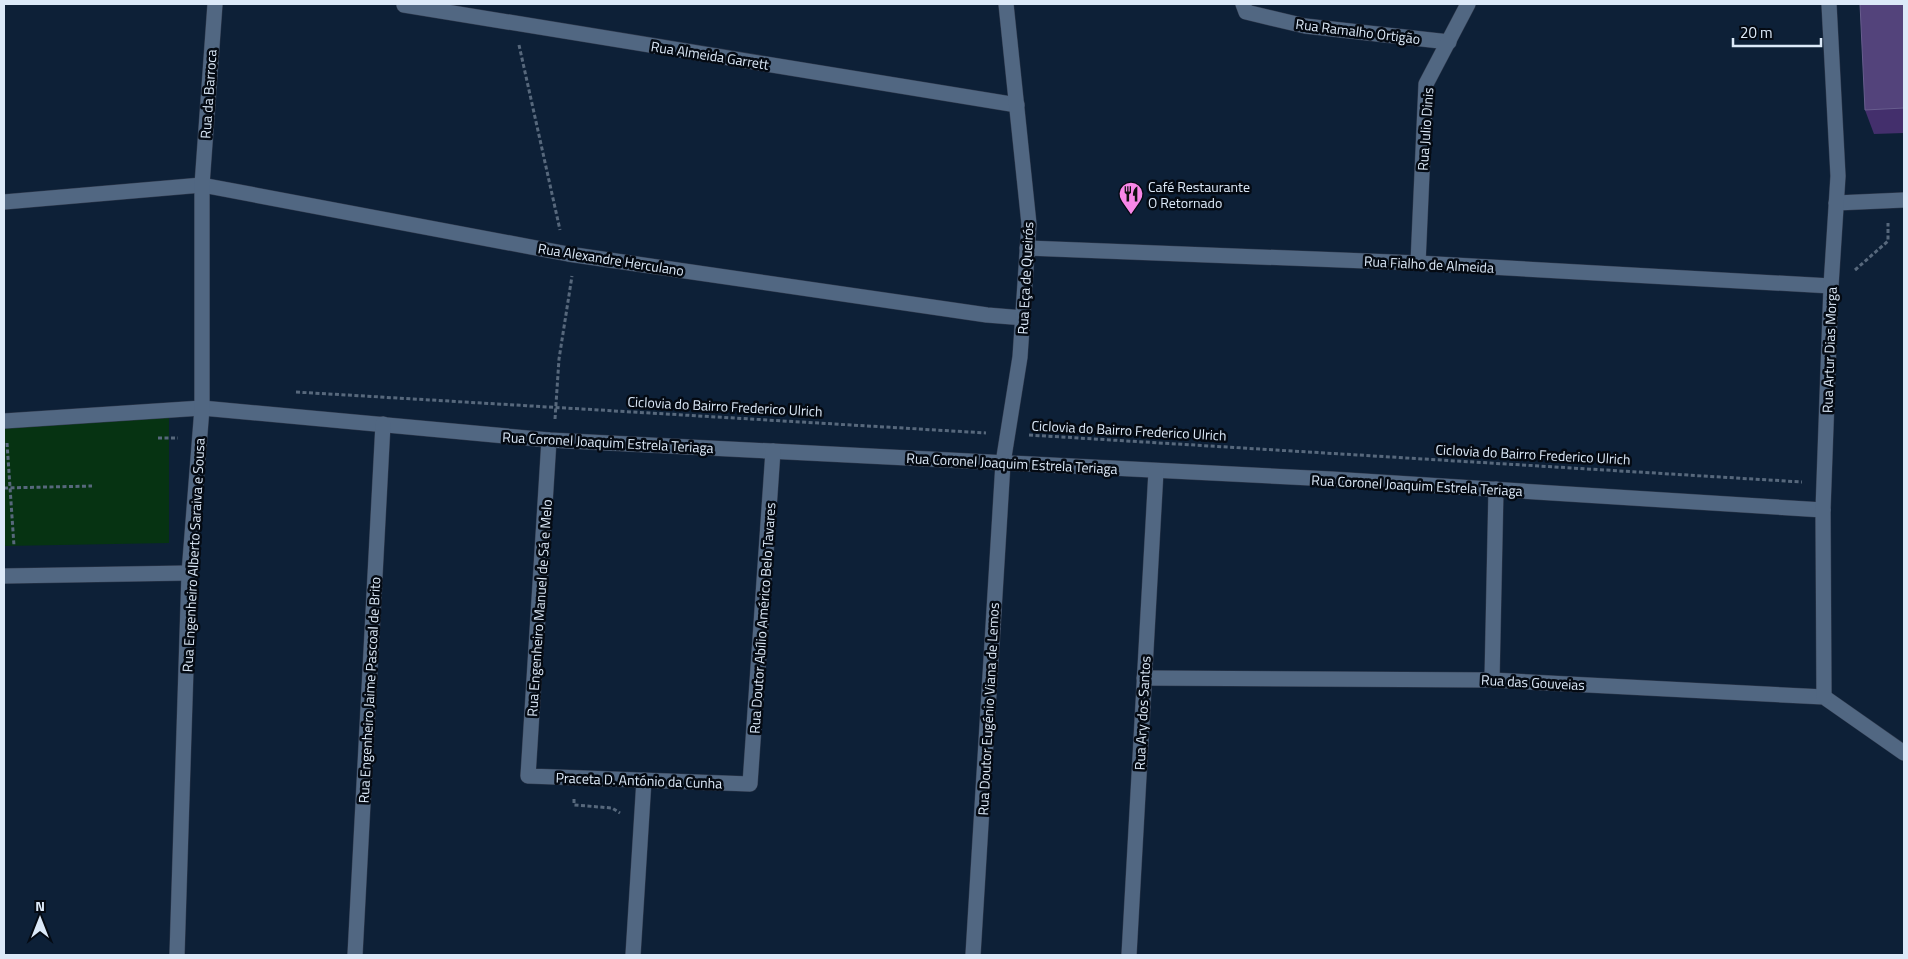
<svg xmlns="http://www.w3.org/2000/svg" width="1908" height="959" viewBox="0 0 1908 959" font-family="'Titillium Web',sans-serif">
  <rect width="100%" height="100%" fill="#0d2037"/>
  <!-- green -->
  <polygon fill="#063312" points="169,417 169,543 4,546 4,428"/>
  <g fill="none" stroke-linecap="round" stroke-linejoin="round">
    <defs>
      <g id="minor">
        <polyline points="1243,4 1246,12 1305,26 1449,42"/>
        <polyline points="404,5 1017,105"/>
        <polyline points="4,202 202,185 568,254 987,315 1023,318"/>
        <polyline points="1836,203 1904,200"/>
        <polyline points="1027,248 1418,263 1831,286"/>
        <polyline points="1418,263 1426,84 1468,4"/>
        <polyline points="4,421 202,408 549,440 1331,479 1823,510"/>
        <polyline points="549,440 528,776 750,784 773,451"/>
        <polyline points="4,576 189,573"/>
        <polyline points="1144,678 1492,680 1824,697 1904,753"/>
        <polyline points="1492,680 1496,489"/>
        <polyline points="1824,697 1823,510 1831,286 1838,176 1829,4"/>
        <polyline points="177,955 189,573 202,408 202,185 215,4"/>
        <polyline points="355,955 383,424"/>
        <polyline points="633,955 644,780"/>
        <polyline points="973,955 1003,463 1020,357 1029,224 1006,4"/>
        <polyline points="1129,955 1156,471"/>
      </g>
    </defs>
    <!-- minor casing -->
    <use href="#minor" stroke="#303a4d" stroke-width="16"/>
    <!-- path -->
    <g stroke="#57687c" stroke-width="3" stroke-dasharray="4 2.5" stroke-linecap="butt">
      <polyline points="519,45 560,230"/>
      <polyline points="1855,270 1888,241 1888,223"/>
      <polyline points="296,392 986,433"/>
      <polyline points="555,419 559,359 572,276"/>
      <polyline points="1029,435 1802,482"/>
      <polyline points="158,438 178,438"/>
      <polyline points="7,443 14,546"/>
      <polyline points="4,488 92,486"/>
      <polyline points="574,799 574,805 612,808 620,813"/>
    </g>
    <!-- minor -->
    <use href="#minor" stroke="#516782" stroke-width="15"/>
  </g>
  <!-- wall -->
  <polygon fill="#432f6c" points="1904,4 1904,133 1874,134 1865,110"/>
  <!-- building -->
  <polygon fill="#53437b" stroke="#685d8e" points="1860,4 1904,4 1904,108 1865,110"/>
  <!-- icons -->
  <defs>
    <symbol id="restaurant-pin" viewBox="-11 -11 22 30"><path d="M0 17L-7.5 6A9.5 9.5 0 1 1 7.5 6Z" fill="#f987e8" stroke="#040a13"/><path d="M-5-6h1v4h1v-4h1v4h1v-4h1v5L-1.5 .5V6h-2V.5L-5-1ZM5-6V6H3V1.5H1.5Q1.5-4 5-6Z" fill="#111"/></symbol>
  </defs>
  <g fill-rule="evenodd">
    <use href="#restaurant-pin" x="1117" y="180" width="28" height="38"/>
  </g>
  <g text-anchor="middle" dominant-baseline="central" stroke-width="5" stroke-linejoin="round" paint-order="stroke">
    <!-- street labels -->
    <g font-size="14" fill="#dce9f8" stroke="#040a13">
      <text transform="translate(1358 31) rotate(7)">Rua Ramalho Ortigão</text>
      <text transform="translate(710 55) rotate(9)">Rua Almeida Garrett</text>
      <text transform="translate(208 94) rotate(-86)">Rua da Barroca</text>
      <text transform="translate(1425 129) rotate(-86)">Rua Julio Dinis</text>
      <text transform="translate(611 259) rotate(9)">Rua Alexandre Herculano</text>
      <text transform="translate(1429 264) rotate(3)">Rua Fialho de Almeida</text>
      <text transform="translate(1025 278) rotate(-87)">Rua Eça de Queirós</text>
      <text transform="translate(1829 350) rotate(-88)">Rua Artur Dias Morga</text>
      <text transform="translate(725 406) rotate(3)">Ciclovia do Bairro Frederico Ulrich</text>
      <text transform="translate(1129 430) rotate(3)">Ciclovia do Bairro Frederico Ulrich</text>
      <text transform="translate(608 442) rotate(3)">Rua Coronel Joaquim Estrela Teriaga</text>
      <text transform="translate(1533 454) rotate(3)">Ciclovia do Bairro Frederico Ulrich</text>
      <text transform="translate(1012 463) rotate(3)">Rua Coronel Joaquim Estrela Teriaga</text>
      <text transform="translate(1417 485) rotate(3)">Rua Coronel Joaquim Estrela Teriaga</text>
      <text transform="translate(193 555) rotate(-87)">Rua Engenheiro Alberto Saraiva e Sousa</text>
      <text transform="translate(539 608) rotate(-86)">Rua Engenheiro Manuel de Sá e Melo</text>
      <text transform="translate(762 618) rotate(-86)">Rua Doutor Abílio Américo Belo Tavares</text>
      <text transform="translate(1533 682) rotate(3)">Rua das Gouveias</text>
      <text transform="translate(369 690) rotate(-87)">Rua Engenheiro Jaime Pascoal de Brito</text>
      <text transform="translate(988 709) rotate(-87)">Rua Doutor Eugénio Viana de Lemos</text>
      <text transform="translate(1142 713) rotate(-87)">Rua Ary dos Santos</text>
      <text transform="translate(639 780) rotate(2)">Praceta D. António da Cunha</text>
    </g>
    <!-- poi labels -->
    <g font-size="14" fill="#dce9f8" stroke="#040a13" text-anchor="start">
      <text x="1148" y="186">Café Restaurante<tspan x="1148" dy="16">O Retornado</tspan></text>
    </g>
  </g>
  <!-- border -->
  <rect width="1908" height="959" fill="none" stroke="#dce9f8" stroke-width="10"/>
  <!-- north arrow -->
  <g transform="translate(40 919)" stroke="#040a13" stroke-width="4" paint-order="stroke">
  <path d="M0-4L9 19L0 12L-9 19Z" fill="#dce9f8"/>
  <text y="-8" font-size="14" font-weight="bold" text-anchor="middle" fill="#dce9f8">N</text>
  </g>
  <!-- scale -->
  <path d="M1733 38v8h88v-8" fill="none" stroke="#dce9f8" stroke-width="2.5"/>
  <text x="1740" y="38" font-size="15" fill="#dce9f8" stroke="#040a13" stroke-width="4" paint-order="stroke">20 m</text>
</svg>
